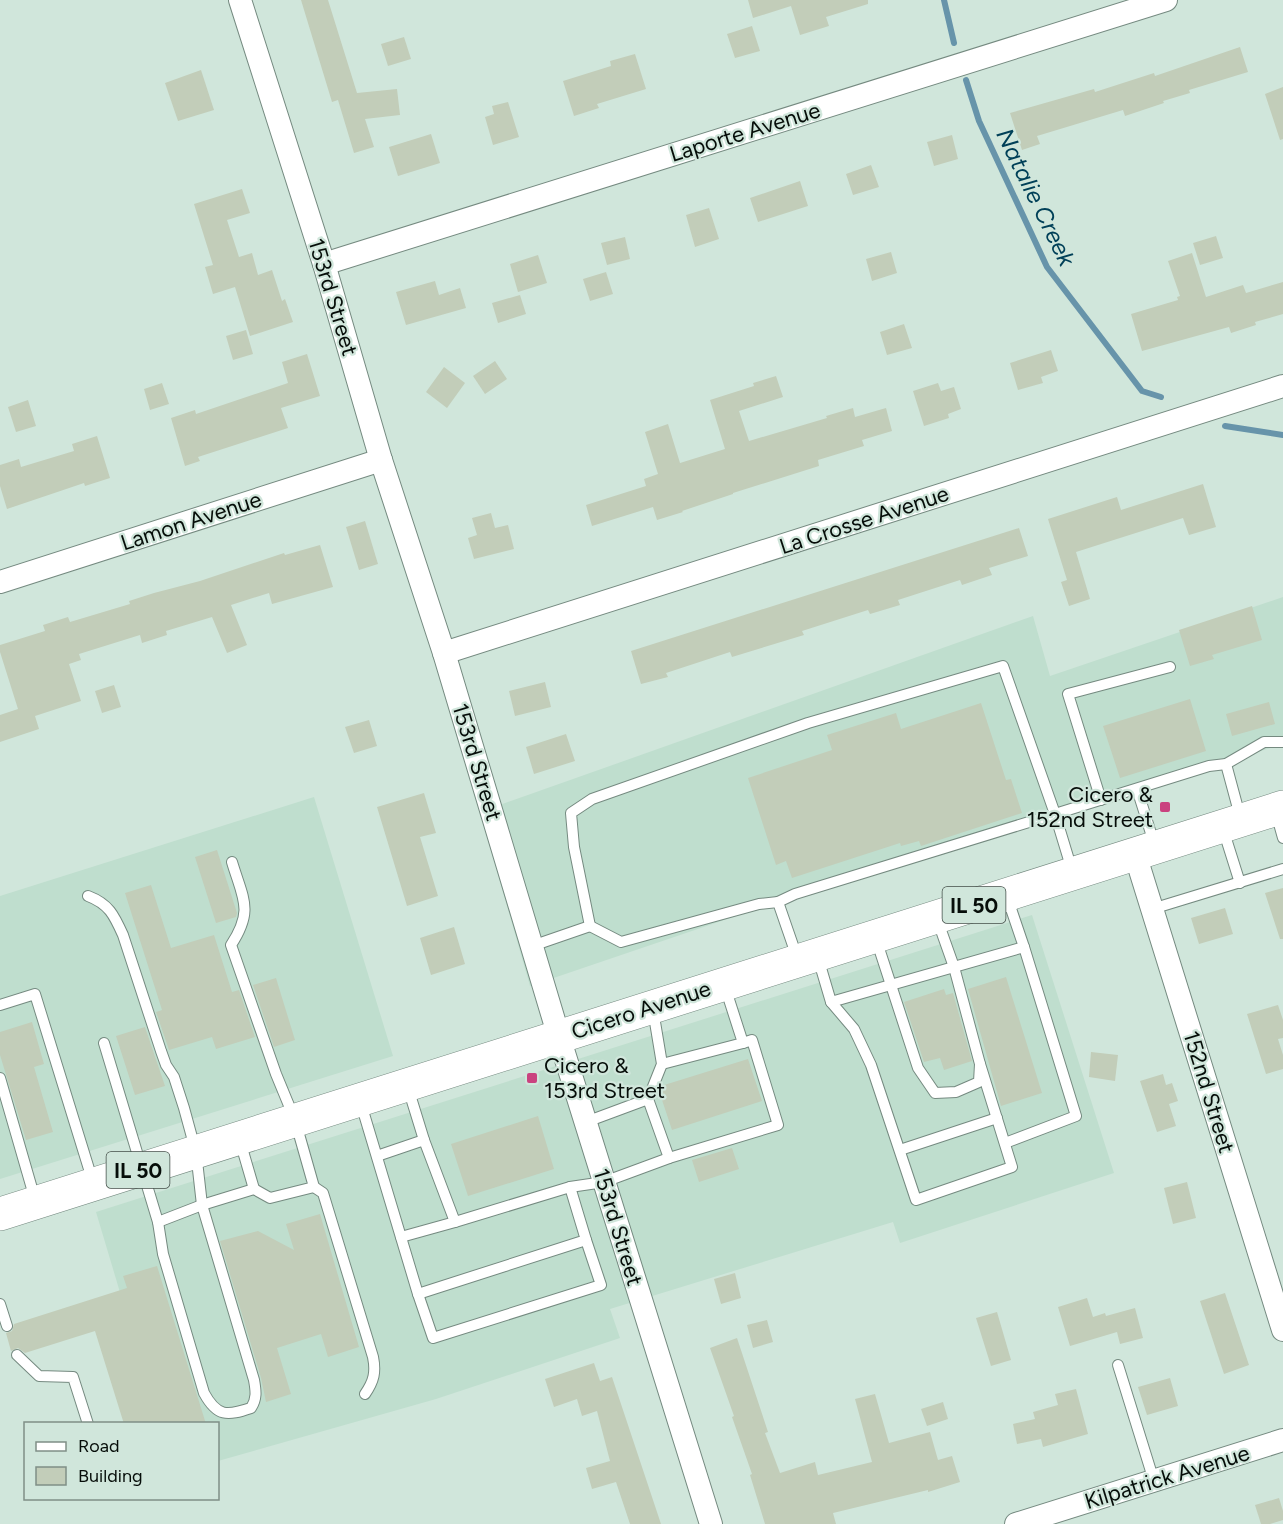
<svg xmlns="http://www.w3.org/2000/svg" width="1283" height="1524" viewBox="0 0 1283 1524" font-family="Figtree,sans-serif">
  <rect width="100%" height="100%" fill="#d0e6db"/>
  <!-- built -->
  <g fill="#bfdece">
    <polygon points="1283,597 1283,744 848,878 530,986 480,812 1033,616 1050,676"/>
    <polygon points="314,797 393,1056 0,1179 0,896"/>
    <polygon points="1032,915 1114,1173 900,1243 893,1222 610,1309 620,1338 436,1399 218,1461 218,1424 159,1423 96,1212"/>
  </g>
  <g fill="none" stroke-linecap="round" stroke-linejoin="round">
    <!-- stream -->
    <g stroke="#6794aa" stroke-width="6">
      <polyline points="944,0 954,43"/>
      <polyline points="966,80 979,121 1047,267 1142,391 1161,397"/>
      <polyline points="1225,426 1283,435"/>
    </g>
  </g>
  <!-- building -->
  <g fill="#c2cdb9">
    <polygon points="301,0 328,0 357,93 397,89 400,115 365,119 374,147 354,153 338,100 332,102"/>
    <polygon points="748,0 868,0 868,4 826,17 829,26 800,35 791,6 753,18"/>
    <polygon points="752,26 760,51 735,58 727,34"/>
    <polygon points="404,37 411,59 388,66 381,44"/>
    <polygon points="1240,47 1248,72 1189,90 1190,93 1163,101 1164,103 1125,116 1123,110 1037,136 1040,144 1022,150 1010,113 1094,89 1095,92 1154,73 1155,76"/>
    <polygon points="635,54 646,89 597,104 599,108 574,116 563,81 611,66 610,61"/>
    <polygon points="201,70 214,110 178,121 165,83"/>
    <polygon points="1283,87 1283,139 1280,140 1265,94"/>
    <polygon points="508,102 519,137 493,145 485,117 494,114 492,106"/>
    <polygon points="431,134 440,163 398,176 389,147"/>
    <polygon points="952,135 958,159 934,166 927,142"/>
    <polygon points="871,165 879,187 853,195 846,174"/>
    <polygon points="800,181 808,206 758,222 750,198"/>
    <polygon points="242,189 250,213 227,220 239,257 252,253 258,275 272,270 282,301 285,299 293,322 250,336 235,287 213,294 205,267 213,265 194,204"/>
    <polygon points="709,208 719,239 695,247 686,215"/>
    <polygon points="1216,236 1223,258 1200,265 1193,243"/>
    <polygon points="625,237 630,259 607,265 601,243"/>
    <polygon points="891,252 897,273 872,281 866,259"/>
    <polygon points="1192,253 1206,297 1243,285 1246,293 1283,282 1283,314 1255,322 1256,325 1231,333 1229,327 1142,351 1131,314 1178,300 1177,297 1180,296 1168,261"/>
    <polygon points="538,255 547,283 518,292 510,264"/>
    <polygon points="606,272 613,294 590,301 583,279"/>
    <polygon points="435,281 439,295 460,288 466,308 406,325 396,292"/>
    <polygon points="520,295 526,314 498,323 492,303"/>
    <polygon points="904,324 912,348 887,355 880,332"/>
    <polygon points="246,330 253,354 233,360 226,336"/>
    <polygon points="1051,350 1058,371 1041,377 1043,383 1018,390 1010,363"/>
    <polygon points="307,354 320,396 281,408 288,428 198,457 200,461 185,466 171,418 195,410 196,414 288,383 282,362"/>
    <polygon points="495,361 507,379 485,394 473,376"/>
    <polygon points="444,367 465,383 447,408 426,392"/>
    <polygon points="776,376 783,397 739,411 749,441 827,418 826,416 853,408 855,417 886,408 892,431 862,440 864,446 818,460 819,466 733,493 733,494 682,511 683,512 657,520 653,507 592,526 586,505 646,486 644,479 658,474 645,432 668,424 680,463 725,449 710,400 754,386 753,383"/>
    <polygon points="162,383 169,404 150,410 144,389"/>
    <polygon points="938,383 941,391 954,387 961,409 948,414 949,418 924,426 913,391"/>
    <polygon points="28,400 36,426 16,432 8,407"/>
    <polygon points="97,436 110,478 85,486 84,483 7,509 0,486 0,465 19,459 21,467 74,451 72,444"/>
    <polygon points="1203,484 1216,527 1189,535 1183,518 1076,552 1090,599 1069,606 1061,582 1067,580 1048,519 1117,497 1121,510"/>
    <polygon points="491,513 495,528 508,525 514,549 474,559 468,538 477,535 472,518"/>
    <polygon points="365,521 378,564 359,570 346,527"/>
    <polygon points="1019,528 1028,556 989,568 992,575 962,585 960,580 898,600 900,605 870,614 868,610 802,631 804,635 732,657 730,652 666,673 668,677 641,684 631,651"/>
    <polygon points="320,545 333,587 272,604 269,593 231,605 247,645 227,653 212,617 166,631 167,635 142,643 140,635 79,654 81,660 69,664 81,701 35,716 39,729 0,742 0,715 18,709 0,652 0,645 45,631 43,625 68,617 70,622 130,604 129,601 154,593 200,581 284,553 285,555"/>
    <polygon points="1252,606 1262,640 1212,655 1214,659 1190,666 1179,630"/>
    <polygon points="545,682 551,707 515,716 509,691"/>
    <polygon points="114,685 121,707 102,713 95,691"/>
    <polygon points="1190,699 1206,751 1120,778 1103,726"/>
    <polygon points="1269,702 1275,724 1232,736 1226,714"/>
    <polygon points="981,703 1006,780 1011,779 1022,813 921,846 919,841 901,846 900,843 792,878 786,861 776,865 748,778 832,750 827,735 896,713 901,729"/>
    <polygon points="369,720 377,746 354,753 345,727"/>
    <polygon points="566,734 575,761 534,774 526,747"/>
    <polygon points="424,793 436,833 420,837 438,896 407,906 377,807"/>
    <polygon points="217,850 237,913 236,917 216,923 195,857"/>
    <polygon points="151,885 171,948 214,935 232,992 239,990 255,1037 216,1049 212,1037 169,1050 156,1012 162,1010 125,893"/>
    <polygon points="1283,888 1283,939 1280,939 1265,893"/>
    <polygon points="1225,908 1233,934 1199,944 1191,918"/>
    <polygon points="454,927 465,964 431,975 420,938"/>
    <polygon points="1006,977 1042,1093 1001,1106 968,989"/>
    <polygon points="276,978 295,1040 274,1047 253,985"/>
    <polygon points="944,989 946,995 953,993 972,1061 944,1070 940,1058 924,1062 904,1002"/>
    <polygon points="1278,1005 1283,1020 1283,1038 1278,1039 1283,1055 1283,1069 1266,1074 1247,1014"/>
    <polygon points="32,1022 44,1064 34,1067 53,1132 26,1140 0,1055 0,1032"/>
    <polygon points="145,1027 165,1086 135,1095 116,1036"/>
    <polygon points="1091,1052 1118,1055 1115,1081 1089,1077"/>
    <polygon points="748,1059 762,1101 672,1130 659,1091 661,1086"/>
    <polygon points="1163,1074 1166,1085 1172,1083 1178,1101 1169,1104 1176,1126 1157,1132 1140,1081"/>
    <polygon points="538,1116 554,1169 468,1196 451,1144"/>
    <polygon points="732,1148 739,1169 699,1182 692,1160"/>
    <polygon points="1187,1182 1196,1218 1173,1224 1164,1188"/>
    <polygon points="320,1214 359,1347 328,1357 321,1334 277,1348 291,1394 266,1402 261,1378 220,1241 258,1231 294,1250 286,1224"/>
    <polygon points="157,1266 206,1424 124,1424 95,1331 25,1353 18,1348 11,1351 6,1333 12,1331 14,1324 127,1288 123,1276"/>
    <polygon points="735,1273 741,1298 721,1304 714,1279"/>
    <polygon points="1225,1293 1249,1365 1224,1374 1200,1301"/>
    <polygon points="1087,1298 1093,1317 1105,1313 1106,1316 1135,1308 1143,1338 1120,1344 1117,1332 1070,1346 1058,1307"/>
    <polygon points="997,1312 1011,1360 991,1366 976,1318"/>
    <polygon points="767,1320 773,1342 753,1348 747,1325"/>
    <polygon points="737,1338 768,1432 765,1433 780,1473 815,1462 818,1475 872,1462 855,1399 875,1394 889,1443 930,1432 938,1460 952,1456 960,1482 928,1492 928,1490 833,1513 836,1524 765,1524 750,1475 752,1474 732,1417 734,1416 710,1348"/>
    <polygon points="594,1363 600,1381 612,1377 661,1524 630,1524 616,1482 592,1489 586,1468 610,1461 597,1411 582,1416 577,1399 554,1407 545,1379"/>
    <polygon points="1170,1378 1178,1406 1147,1415 1138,1387"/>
    <polygon points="1076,1389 1088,1434 1043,1447 1041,1439 1017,1444 1013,1424 1035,1419 1033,1412 1058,1405 1055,1394"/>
    <polygon points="943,1402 948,1419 927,1426 921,1409"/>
    <polygon points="1279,1498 1283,1511 1283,1520 1270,1524 1261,1524 1255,1505"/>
  </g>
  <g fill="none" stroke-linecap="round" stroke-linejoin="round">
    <defs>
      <g id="service">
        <polyline points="1226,764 1240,816"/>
        <polyline points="1137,789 1155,846"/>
        <polyline points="1101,800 1068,694 1170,667"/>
        <polyline points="1276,813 1283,838"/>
        <polyline points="1223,829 1240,883"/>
        <polyline points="1072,870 1055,814 1209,766 1226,764 1264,742 1283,742"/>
        <path d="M 88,896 C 109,904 114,915 123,935 L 161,1051 L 166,1065 L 174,1077 L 184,1108 L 196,1152 L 202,1205 L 254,1380 C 256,1391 257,1399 251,1408 C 227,1416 217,1417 204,1393 L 163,1254 L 158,1222 L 104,1043"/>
        <polyline points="1152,909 1283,869"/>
        <polyline points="590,926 621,942 759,904 778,902 797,957"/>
        <polyline points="876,939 918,1068 935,1093 956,1092 979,1082 980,1064 954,967 937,919"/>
        <polyline points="532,946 590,926 574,847 571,813 592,799 808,723 1003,666 1055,814 795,894 778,902"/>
        <polyline points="818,958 831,1002 1024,947 1007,897"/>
        <polyline points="831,1002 854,1029 871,1065 916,1200 1012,1167 980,1064"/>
        <polyline points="0,1005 35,994 93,1182"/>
        <polyline points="662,1064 743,1043 725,987"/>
        <polyline points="0,1078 35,1199"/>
        <polyline points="408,1088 424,1140"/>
        <polyline points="361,1104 418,1294 586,1240 570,1187 604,1182 669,1158 648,1099"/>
        <polyline points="586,1122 648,1099 662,1064 653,1010"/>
        <polyline points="240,1141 254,1189"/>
        <polyline points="1005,1143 1076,1116 1024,947"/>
        <polyline points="900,1150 997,1118"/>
        <polyline points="377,1156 424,1140 455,1222 570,1187"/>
        <polyline points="669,1158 778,1125 752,1040 743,1043"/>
        <path d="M 314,1187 L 323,1193 L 373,1357 C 376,1372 374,1381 365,1394"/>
        <path d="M 158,1222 L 202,1205 L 254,1189 L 270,1198 L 314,1187 L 295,1120 L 276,1074 L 231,945 C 254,910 243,899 232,862"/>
        <polyline points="401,1237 455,1222"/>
        <polyline points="418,1294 433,1338 601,1285 586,1240"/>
        <polyline points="0,1304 7,1326"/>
        <polyline points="17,1355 39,1376 73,1377 88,1424"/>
        <polyline points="1118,1365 1154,1481"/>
      </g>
      <g id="minor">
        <polyline points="240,0 324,264 381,460 444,653 559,1037 711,1524"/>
        <polyline points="324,264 1166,0"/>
        <polyline points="0,582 381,460"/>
        <polyline points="444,653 1283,386"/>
        <polyline points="1135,854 1283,1330"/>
        <polyline points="1016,1524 1283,1440"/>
      </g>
      <polyline id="primary" points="0,1214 1283,807"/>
    </defs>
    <!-- service casing -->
    <use href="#service" stroke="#758a80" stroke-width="12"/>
    <!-- minor casing -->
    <use href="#minor" stroke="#758a80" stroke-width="24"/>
    <!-- primary casing -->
    <use href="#primary" stroke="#758a80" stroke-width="34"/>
    <!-- service -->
    <use href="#service" stroke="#fff" stroke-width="10"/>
    <!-- minor -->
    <use href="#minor" stroke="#fff" stroke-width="22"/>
    <!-- primary -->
    <use href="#primary" stroke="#fff" stroke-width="33"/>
  </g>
  <!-- markers -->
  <g fill="#ca427f" stroke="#d0e6db" stroke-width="2">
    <rect x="1159" y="801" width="12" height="12" rx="3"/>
    <rect x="526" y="1072" width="12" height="12" rx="3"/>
  </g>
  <g text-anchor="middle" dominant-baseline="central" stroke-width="4.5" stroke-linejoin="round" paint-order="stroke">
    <!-- shield labels -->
    <g fill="#d0e6db" stroke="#434e48" stroke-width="1.5">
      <rect x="942.5" y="887" width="63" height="36" rx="4.5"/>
      <rect x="106.5" y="1152" width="63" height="36" rx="4.5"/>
    </g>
    <g font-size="21" font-weight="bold" fill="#060d09">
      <text x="974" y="905">IL 50</text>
      <text x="138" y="1170">IL 50</text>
    </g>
    <!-- street labels -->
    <g font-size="22" fill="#060d09" stroke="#d0e6db">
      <text transform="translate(745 132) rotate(-17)">Laporte Avenue</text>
      <text transform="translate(333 297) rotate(73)">153rd Street</text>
      <text transform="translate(864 520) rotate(-18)">La Crosse Avenue</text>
      <text transform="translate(191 521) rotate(-18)">Lamon Avenue</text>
      <text transform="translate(477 762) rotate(73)">153rd Street</text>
      <text transform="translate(641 1010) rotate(-18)">Cicero Avenue</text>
      <text transform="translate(1209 1092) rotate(73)">152nd Street</text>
      <text transform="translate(618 1227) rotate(73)">153rd Street</text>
      <text transform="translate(1167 1477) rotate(-17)">Kilpatrick Avenue</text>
    </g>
    <!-- poi labels -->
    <g font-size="22" fill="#060d09" stroke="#d0e6db" text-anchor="end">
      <text x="1153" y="794">Cicero &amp;<tspan x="1153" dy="25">152nd Street</tspan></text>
      <text x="544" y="1065" text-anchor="start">Cicero &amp;<tspan x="544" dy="25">153rd Street</tspan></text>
    </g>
    <!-- water labels -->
    <g font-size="24" font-style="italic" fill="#004058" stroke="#d0e6db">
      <text transform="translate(1036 197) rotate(64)">Natalie Creek</text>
    </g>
  </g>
  <!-- legend -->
  <rect x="24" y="1422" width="195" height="78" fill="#d0e6db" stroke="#7f8f87" stroke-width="1.5"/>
  <rect x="36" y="1442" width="30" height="9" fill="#ffffff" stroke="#7f8f87" stroke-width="1.5"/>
  <text x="78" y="1452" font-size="18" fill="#060d09">Road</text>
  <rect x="36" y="1467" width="30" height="18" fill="#c2cdb9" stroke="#7f8f87" stroke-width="1.5"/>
  <text x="78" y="1482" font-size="18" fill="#060d09">Building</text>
</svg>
